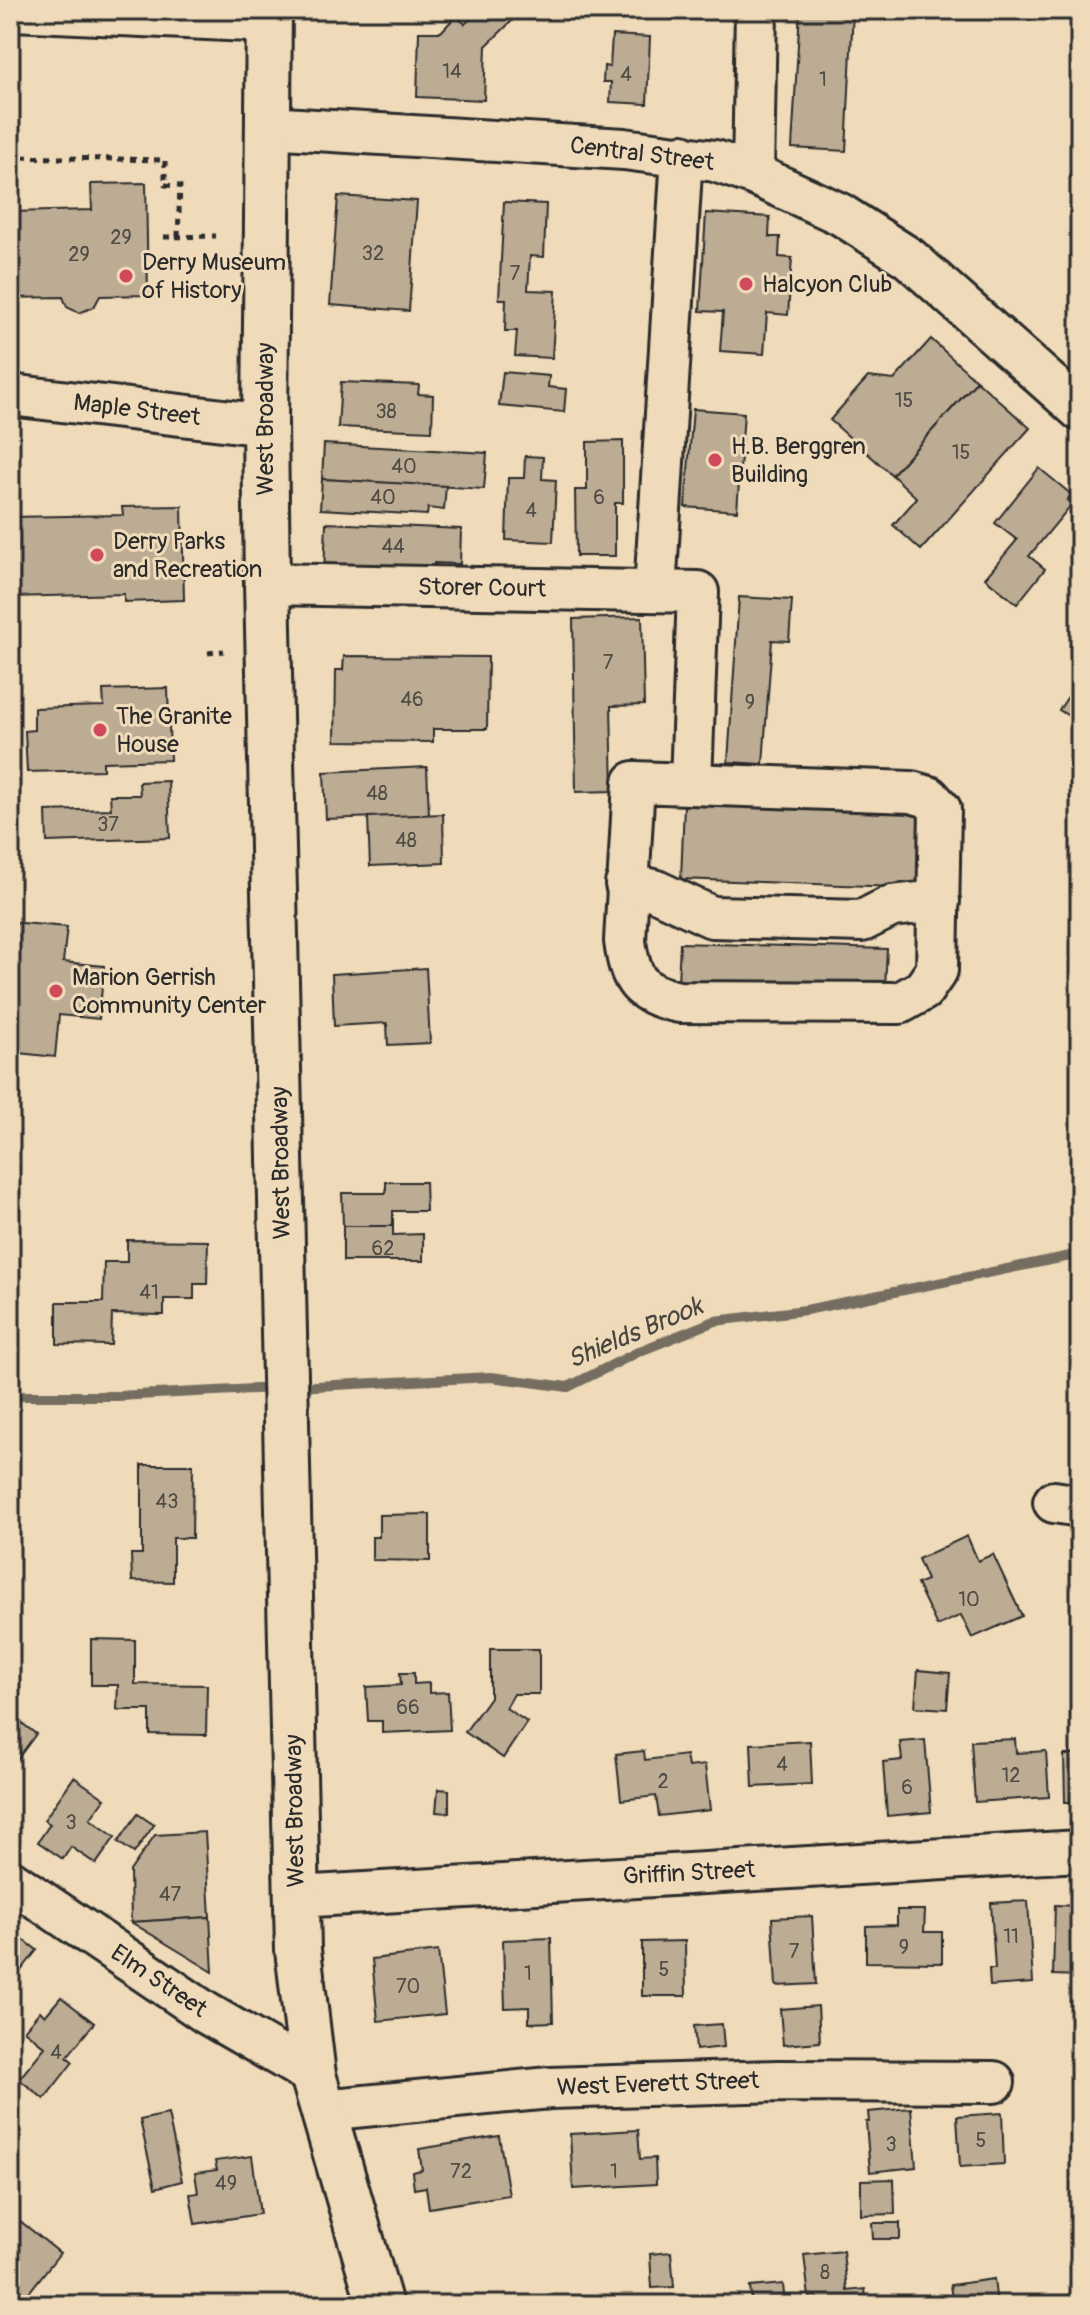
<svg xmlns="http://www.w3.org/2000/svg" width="1090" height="2315" viewBox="0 0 1090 2315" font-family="Pangolin,sans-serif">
  <rect width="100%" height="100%" fill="#efdab9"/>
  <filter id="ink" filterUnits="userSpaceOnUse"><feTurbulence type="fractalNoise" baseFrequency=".0125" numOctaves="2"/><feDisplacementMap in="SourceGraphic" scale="16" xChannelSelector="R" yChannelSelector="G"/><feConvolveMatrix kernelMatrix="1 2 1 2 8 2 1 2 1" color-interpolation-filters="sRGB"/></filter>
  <g filter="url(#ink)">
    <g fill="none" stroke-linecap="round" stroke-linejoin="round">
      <!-- stream -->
      <g stroke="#756e60" stroke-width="10">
        <polyline points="296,1387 491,1377 568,1387 640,1351 715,1321 806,1310 1080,1254"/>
        <polyline points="10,1396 117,1396 276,1388"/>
      </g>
    </g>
    <!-- building -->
    <g fill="#bcac94" stroke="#2b2b2b" stroke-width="2">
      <polygon points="479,10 509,10 516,17 486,46 484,100 417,97 419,32 441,32 456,16 465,24"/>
      <polygon points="800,10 853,10 846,151 792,148"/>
      <polygon points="612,35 650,37 647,104 610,102 611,82 603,82 604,66 610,67"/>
      <polygon points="146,183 148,295 100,296 94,307 79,313 67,307 63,297 10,298 10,212 92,210 91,184"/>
      <polygon points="338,196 417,201 409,311 330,305"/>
      <polygon points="504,202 546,204 544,257 530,256 528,290 556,291 552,358 515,356 517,331 505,331 506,299 499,299"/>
      <polygon points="706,213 770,217 769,237 780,237 779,257 792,258 788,315 767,313 764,354 720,351 723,312 700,311"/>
      <polygon points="931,339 977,381 892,475 830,420 868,377 894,380"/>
      <polygon points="503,372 549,376 548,387 566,389 564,412 499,406"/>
      <polygon points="977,381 1030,428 921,550 893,525 917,498 892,475"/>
      <polygon points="341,382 419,385 418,394 433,395 432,431 338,427"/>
      <polygon points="693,409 744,413 737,511 685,507"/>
      <polygon points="623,441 623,503 615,503 615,556 576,556 575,490 587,490 587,442"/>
      <polygon points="324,444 487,453 484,489 322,479"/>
      <polygon points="525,456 543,457 542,479 556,480 553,542 506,540 508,478 524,478"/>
      <polygon points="1039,468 1072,495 1067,500 1072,504 1029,556 1045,569 1017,604 985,578 1017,540 995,523"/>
      <polygon points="322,479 446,486 444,510 428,508 427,515 320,509"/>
      <polygon points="182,506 184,600 124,602 124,594 10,597 10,517 123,515 122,507"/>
      <polygon points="326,523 461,529 460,564 434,563 434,578 324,573"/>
      <polygon points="739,597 792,600 789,641 772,640 763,764 728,762"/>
      <polygon points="642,617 644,705 611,706 613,791 576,792 573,619"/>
      <polygon points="344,656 488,657 487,729 433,729 433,742 335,741 336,670 343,670"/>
      <polygon points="168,688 170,760 103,762 103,770 27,772 25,731 34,730 34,708 104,706 103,690"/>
      <polygon points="1073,689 1080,693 1080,723 1059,710"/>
      <polygon points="427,767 429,815 326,819 324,772"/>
      <polygon points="168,781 170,838 47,842 46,811 111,809 110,795 140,795 139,782"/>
      <polygon points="684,805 927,814 924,888 681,879"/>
      <polygon points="443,814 444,863 370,866 368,817"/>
      <polygon points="10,922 67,927 63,962 104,966 99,1019 59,1015 55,1057 10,1052"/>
      <polygon points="680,943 887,949 885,988 678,982"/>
      <polygon points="426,968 430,1043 388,1045 387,1023 334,1026 332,974"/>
      <polygon points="386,1182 425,1182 426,1211 393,1211 393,1226 343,1226 342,1193 386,1193"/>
      <polygon points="343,1226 393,1226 393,1235 423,1234 423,1261 343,1261"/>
      <polygon points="127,1240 208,1241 207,1284 194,1284 194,1299 164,1299 164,1315 112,1314 111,1345 57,1344 57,1302 103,1302 104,1262 127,1262"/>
      <polygon points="142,1465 193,1465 192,1538 173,1538 173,1582 132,1581 131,1554 142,1554"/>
      <polygon points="430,1514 430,1561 372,1560 372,1537 379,1537 379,1515"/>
      <polygon points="967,1536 978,1561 993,1554 1022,1616 972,1638 961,1615 937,1626 917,1584 927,1580 918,1559"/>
      <polygon points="1080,1562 1080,1620 1072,1619"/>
      <polygon points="91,1639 135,1640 135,1684 207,1685 206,1735 150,1734 150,1710 117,1710 118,1685 91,1685"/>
      <polygon points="490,1649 539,1649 539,1694 514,1694 506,1708 527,1722 503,1758 465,1732 490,1697"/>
      <polygon points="918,1670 950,1673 947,1709 915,1707"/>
      <polygon points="400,1673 414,1673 414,1684 429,1683 429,1693 448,1692 450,1730 382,1733 382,1721 368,1721 366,1687 401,1685"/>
      <polygon points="10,1714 36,1734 10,1769"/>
      <polygon points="1015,1739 1016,1753 1046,1751 1049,1797 975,1802 971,1741"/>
      <polygon points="925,1740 931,1812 887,1816 883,1762 902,1760 900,1742"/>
      <polygon points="810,1741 812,1784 753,1787 751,1744"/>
      <polygon points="644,1751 645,1760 686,1755 688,1767 705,1765 710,1810 659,1816 656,1796 621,1800 616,1754"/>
      <polygon points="1080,1754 1080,1802 1065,1802 1064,1755"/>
      <polygon points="74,1777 105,1799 90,1819 115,1837 96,1864 71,1847 63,1859 38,1842 50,1824 44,1820"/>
      <polygon points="438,1789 449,1790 449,1813 436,1812"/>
      <polygon points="138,1814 154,1825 134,1853 118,1842"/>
      <polygon points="205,1832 210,1917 131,1922 130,1871 155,1835"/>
      <polygon points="1028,1901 1033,1983 990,1986 989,1969 995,1969 991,1903"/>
      <polygon points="1055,1905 1080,1906 1080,1976 1053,1975"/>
      <polygon points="897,1910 925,1910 924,1932 942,1932 942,1963 866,1962 866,1926 897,1925"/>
      <polygon points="812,1916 816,1984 776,1986 772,1918"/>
      <polygon points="210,1917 213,1972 131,1922"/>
      <polygon points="20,1937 37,1950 16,1977 10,1972 10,1950"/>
      <polygon points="551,1938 553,2022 529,2023 529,2007 505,2008 503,1940"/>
      <polygon points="685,1941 686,1996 642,1996 642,1942"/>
      <polygon points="438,1951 445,2014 378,2021 372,1959"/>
      <polygon points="61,1997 94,2023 67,2057 73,2062 44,2099 19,2079 45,2047 24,2030 40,2011 45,2016"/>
      <polygon points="818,2006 820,2042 783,2045 780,2009"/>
      <polygon points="722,2024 724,2047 696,2050 694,2026"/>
      <polygon points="911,2108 916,2167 870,2172 866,2122 869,2122 868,2112"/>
      <polygon points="1002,2113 1004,2164 960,2167 957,2116"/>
      <polygon points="168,2114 182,2181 155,2188 140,2120"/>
      <polygon points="638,2130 640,2159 655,2158 656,2184 573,2189 570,2134"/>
      <polygon points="499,2136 509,2195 429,2208 426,2187 414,2189 412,2172 422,2170 419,2149"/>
      <polygon points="252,2156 260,2214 195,2224 190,2194 198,2193 195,2173 217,2170 215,2161"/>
      <polygon points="894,2179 895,2214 861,2215 861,2180"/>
      <polygon points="10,2213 60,2253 19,2305 10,2302"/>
      <polygon points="872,2223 900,2223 900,2239 873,2239"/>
      <polygon points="843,2251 847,2291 865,2289 867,2305 818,2305 817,2296 809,2297 804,2255"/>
      <polygon points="671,2252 674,2287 652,2288 650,2254"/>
      <polygon points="994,2279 997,2305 953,2305 950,2285"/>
      <polygon points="783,2284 785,2305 752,2305 750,2287"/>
    </g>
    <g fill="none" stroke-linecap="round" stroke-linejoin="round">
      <defs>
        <g id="minor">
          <polyline points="13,10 269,22"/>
          <polyline points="267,127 624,149 715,161 753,174 840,214 909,258 1080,410"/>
          <polyline points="753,174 756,10"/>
          <polyline points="10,395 265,425"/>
          <polyline points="267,584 698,592 691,783"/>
          <polyline points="655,591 682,155"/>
          <path d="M 634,782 L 911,792 L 929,797 L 940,809 L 937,970 L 923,990 L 900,1003 L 679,1002 C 639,994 630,980 625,941 Z"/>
          <polyline points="626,884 654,890 712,917 862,921 892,906 939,901"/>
          <polyline points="1054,1502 1080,1506"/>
          <polyline points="10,1880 206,2013 313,2075"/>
          <polyline points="297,1897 1080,1851"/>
          <polyline points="323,2110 550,2088 777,2081 994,2082"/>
        </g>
        <polyline id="major" points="269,10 265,425 267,584 298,1950 313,2075 380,2305"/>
      </defs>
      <!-- minor casing -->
      <use href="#minor" stroke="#2b2b2b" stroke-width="46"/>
      <!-- major casing -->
      <use href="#major" stroke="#2b2b2b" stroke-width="50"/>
      <!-- path -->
      <g stroke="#2b2b2b" stroke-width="5" stroke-dasharray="6 6" stroke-linecap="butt">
        <polyline points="10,157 165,160 165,185 180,186 178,237"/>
        <polyline points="164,237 216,236"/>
        <polyline points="208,653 224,651"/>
      </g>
      <!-- minor -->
      <use href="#minor" stroke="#efdab9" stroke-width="40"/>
      <!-- major -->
      <use href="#major" stroke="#efdab9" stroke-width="44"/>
    </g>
  </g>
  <!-- markers -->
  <g fill="#d1495b" stroke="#efdab9" stroke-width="3">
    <circle cx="126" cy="276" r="8"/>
    <circle cx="746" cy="284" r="8"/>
    <circle cx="715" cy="460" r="8"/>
    <circle cx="97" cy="555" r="8"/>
    <circle cx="100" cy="730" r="8"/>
    <circle cx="56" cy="991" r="8"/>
  </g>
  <g text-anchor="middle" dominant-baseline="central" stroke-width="6" stroke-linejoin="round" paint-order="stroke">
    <!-- number labels -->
    <g font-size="20" fill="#4f4b45">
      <text x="452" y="71">14</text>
      <text x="626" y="74">4</text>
      <text x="823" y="79">1</text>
      <text x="121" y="237">29</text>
      <text x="373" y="253">32</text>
      <text x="79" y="254">29</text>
      <text x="515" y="273">7</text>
      <text x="904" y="400">15</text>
      <text x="386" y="411">38</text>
      <text x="961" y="452">15</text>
      <text x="404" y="466">40</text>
      <text x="383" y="497">40</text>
      <text x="599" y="497">6</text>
      <text x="531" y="510">4</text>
      <text x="393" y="546">44</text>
      <text x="608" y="662">7</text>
      <text x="412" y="699">46</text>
      <text x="750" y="702">9</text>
      <text x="377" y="793">48</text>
      <text x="108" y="824">37</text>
      <text x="406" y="840">48</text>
      <text x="383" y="1248">62</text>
      <text x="149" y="1292">41</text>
      <text x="167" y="1501">43</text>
      <text x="969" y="1599">10</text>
      <text x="408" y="1707">66</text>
      <text x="782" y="1764">4</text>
      <text x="1011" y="1775">12</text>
      <text x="663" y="1781">2</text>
      <text x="907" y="1787">6</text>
      <text x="71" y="1822">3</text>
      <text x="170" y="1894">47</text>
      <text x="1011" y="1936">11</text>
      <text x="904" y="1947">9</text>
      <text x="794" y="1951">7</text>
      <text x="664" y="1969">5</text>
      <text x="528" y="1973">1</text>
      <text x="408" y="1986">70</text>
      <text x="56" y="2052">4</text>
      <text x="981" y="2140">5</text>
      <text x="891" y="2144">3</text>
      <text x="461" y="2171">72</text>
      <text x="614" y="2171">1</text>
      <text x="226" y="2183">49</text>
      <text x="825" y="2272">8</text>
    </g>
    <!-- street labels -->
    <g font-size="24" fill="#2b2b2b" stroke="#efdab9">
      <text transform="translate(642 154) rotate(7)">Central Street</text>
      <text transform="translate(137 410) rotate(7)">Maple Street</text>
      <text transform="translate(265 419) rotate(-90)">West Broadway</text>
      <text transform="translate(482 588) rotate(1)">Storer Court</text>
      <text transform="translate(281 1163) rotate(-91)">West Broadway</text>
      <text transform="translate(295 1811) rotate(-91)">West Broadway</text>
      <text transform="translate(689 1873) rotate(-3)">Griffin Street</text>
      <text transform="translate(159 1981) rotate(34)">Elm Street</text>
      <text transform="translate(658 2084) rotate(-2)">West Everett Street</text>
    </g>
    <!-- poi labels -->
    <g font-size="24" fill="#2b2b2b" stroke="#efdab9" text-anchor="start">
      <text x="142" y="262">Derry Museum<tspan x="142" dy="28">of History</tspan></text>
      <text x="762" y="284">Halcyon Club</text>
      <text x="731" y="446">H.B. Berggren<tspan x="731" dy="28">Building</tspan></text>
      <text x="113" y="541">Derry Parks<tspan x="113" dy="28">and Recreation</tspan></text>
      <text x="116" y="716">The Granite<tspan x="116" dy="28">House</tspan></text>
      <text x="72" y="977">Marion Gerrish<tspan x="72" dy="28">Community Center</tspan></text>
    </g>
    <!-- water labels -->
    <g font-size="26" font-style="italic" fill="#4a4741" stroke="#efdab9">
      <text transform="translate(635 1333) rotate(-23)">Shields Brook</text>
    </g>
  </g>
  <!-- margin -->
  <rect width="1090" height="2315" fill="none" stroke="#efdab9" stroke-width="40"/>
  <rect x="20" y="20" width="1050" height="2275" fill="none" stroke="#2b2b2b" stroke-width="3" filter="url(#ink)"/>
</svg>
